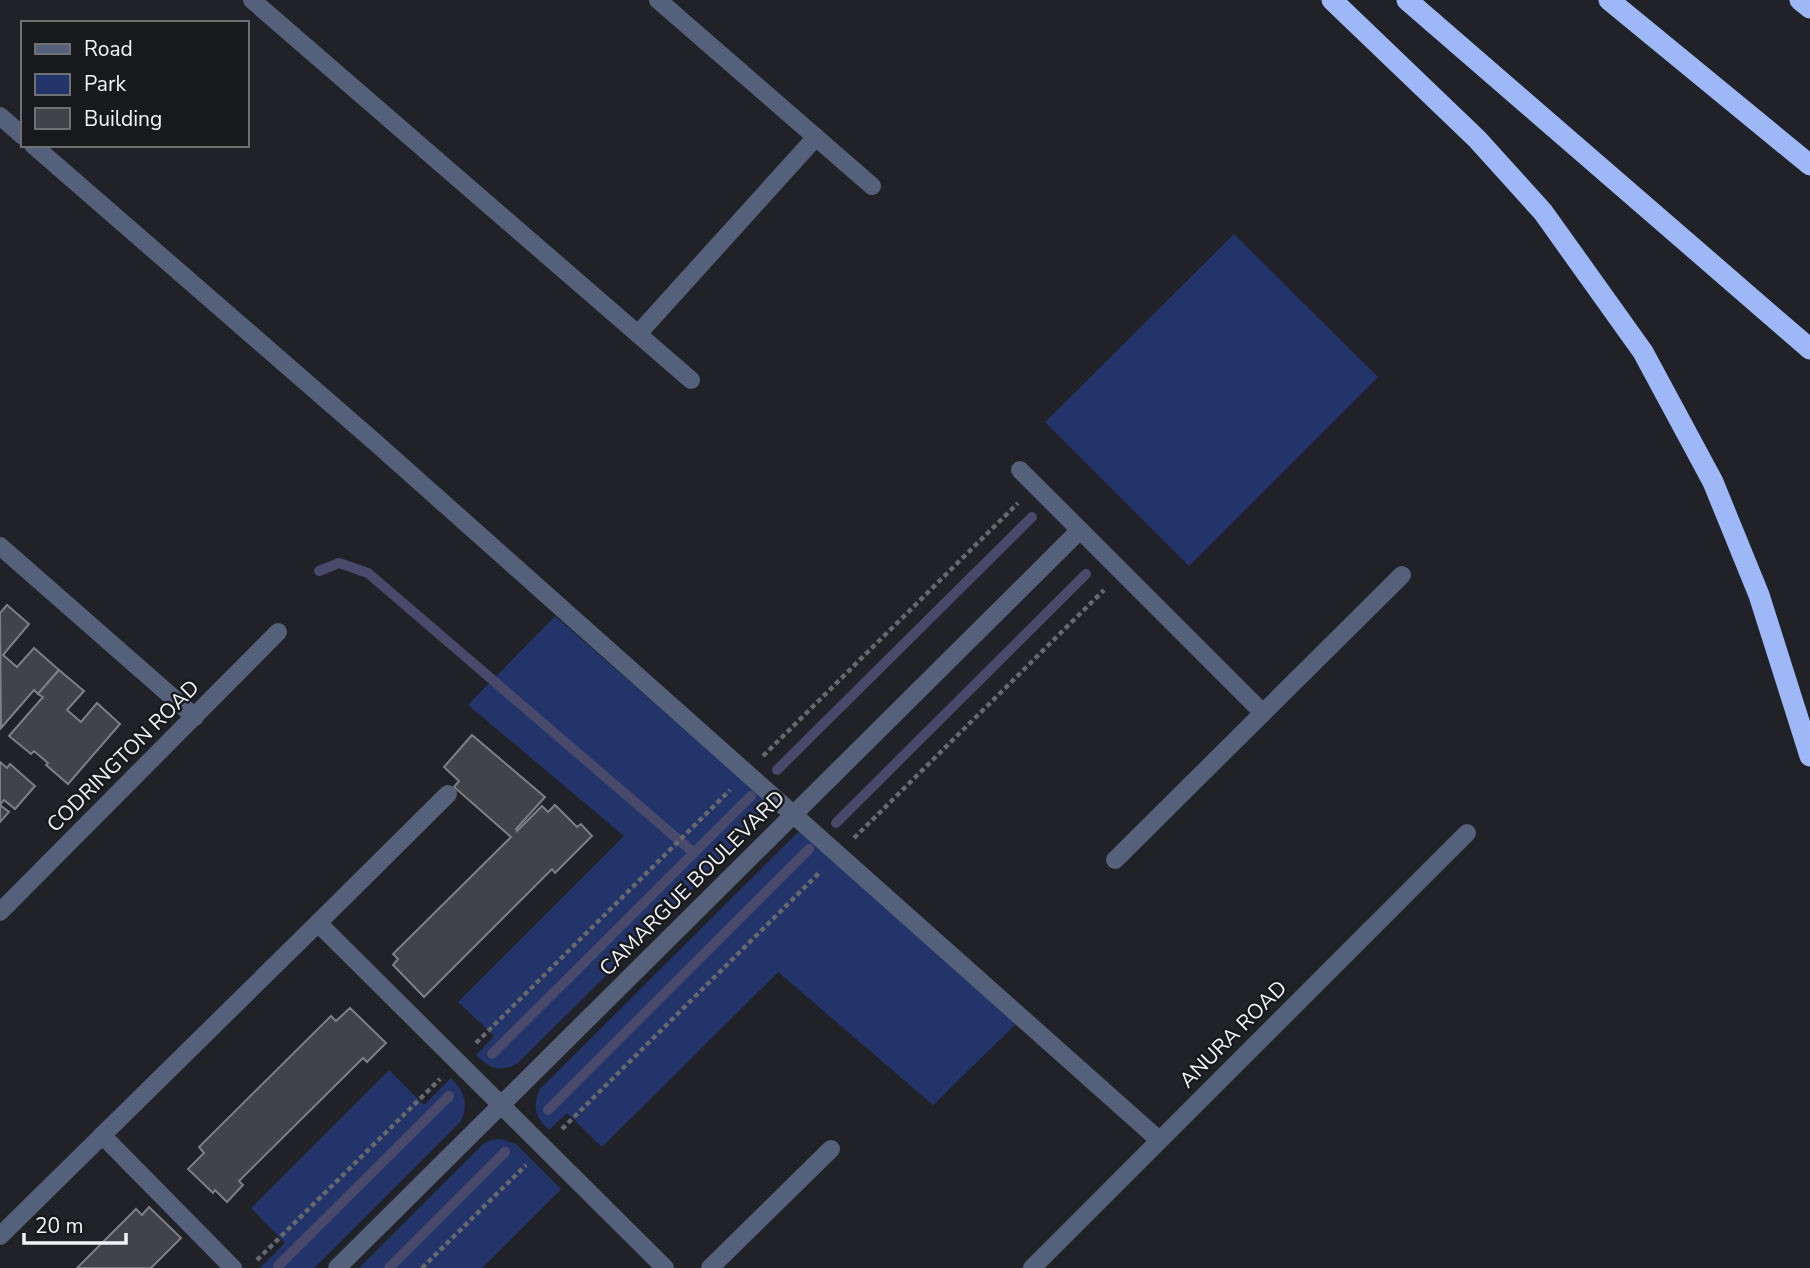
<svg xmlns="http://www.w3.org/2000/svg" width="1810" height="1268" viewBox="0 0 1810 1268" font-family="'Nunito Sans',sans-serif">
  <rect width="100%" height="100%" fill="#202227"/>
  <!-- green -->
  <g fill="#223469">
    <polygon points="1234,234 1378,377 1189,566 1045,422"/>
    <path d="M 555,616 L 774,808 L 517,1064 C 499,1072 490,1069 476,1055 L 494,1036 L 458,1002 L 624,836 L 468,705 Z"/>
    <path d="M 799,831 L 1016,1024 L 933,1105 L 778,972 L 602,1147 L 567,1113 L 549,1130 C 535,1117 532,1107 540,1089 Z"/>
    <path d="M 389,1070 L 424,1105 L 451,1078 C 464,1091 469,1103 461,1121 L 314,1268 L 260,1268 L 285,1243 L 251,1208 Z"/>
    <polygon points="500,1139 516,1144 561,1189 482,1268 359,1268 483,1144 491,1140"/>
  </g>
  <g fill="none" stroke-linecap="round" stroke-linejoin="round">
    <!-- stream -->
    <g stroke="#49496c" stroke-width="10">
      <polyline points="319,571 339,563 368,573 694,853"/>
      <polyline points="777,770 1032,517"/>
      <polyline points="836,823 1086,574"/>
      <polyline points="492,1054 751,796"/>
      <polyline points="548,1110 809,849"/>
      <polyline points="278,1266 449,1096"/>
      <polyline points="389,1268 505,1152"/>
    </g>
  </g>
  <!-- building -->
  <g fill="#404348" stroke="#7c7f85" stroke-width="2">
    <polygon points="7,605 29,624 3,655 17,667 34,648 59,670 38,694 34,690 1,728 0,613"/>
    <polygon points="59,670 84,691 67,710 81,722 97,703 120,724 68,784 46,765 48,763 34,751 31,754 9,736 43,697 38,694"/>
    <polygon points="472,735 545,797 516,829 517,831 542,806 548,812 555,805 577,827 581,824 592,836 555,873 552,869 424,997 393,965 398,959 393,954 511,837 454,787 459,781 444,767"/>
    <polygon points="0,762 7,768 10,764 35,786 15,809 4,800 0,805 9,812 0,822"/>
    <polygon points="350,1008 386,1043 367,1062 363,1058 239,1181 243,1185 227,1202 215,1190 213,1193 188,1169 204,1153 199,1147 331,1016 336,1021"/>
    <polygon points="149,1207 181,1238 151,1268 77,1268 136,1209 142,1215"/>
  </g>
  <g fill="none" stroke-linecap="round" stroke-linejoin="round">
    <!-- path -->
    <g stroke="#66686c" stroke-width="4.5" stroke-dasharray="5 3.5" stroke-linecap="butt">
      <polyline points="763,756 1018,503"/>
      <polyline points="854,838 1104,590"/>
      <polyline points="476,1043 730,790"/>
      <polyline points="562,1129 821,871"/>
      <polyline points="257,1260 440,1079"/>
      <polyline points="422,1268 526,1165"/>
    </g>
    <!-- minor -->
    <g stroke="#55607a" stroke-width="18">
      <polyline points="252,0 691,380"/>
      <polyline points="658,0 872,186"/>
      <polyline points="0,116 23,136"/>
      <polyline points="33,145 376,443 1159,1140"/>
      <polyline points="638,334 816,137"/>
      <polyline points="1020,470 1263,713 1115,860"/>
      <polyline points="0,546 195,717"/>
      <polyline points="1263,713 1402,575"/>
      <polyline points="448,794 318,923 665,1268"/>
      <polyline points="0,912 278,632"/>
      <polyline points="102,1135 233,1268"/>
      <polyline points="0,1236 318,923"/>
      <polyline points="337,1268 1080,530"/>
      <polyline points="710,1268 831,1149"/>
      <polyline points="1032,1268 1467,833"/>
    </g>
    <!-- highway -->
    <g stroke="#9db7f7" stroke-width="21">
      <polyline points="1332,0 1477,139 1543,212 1643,352 1713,482 1759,595 1810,756"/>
      <polyline points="1407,0 1810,349"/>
      <polyline points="1609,0 1810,165"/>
      <polyline points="1800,0 1810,8"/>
    </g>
  </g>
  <g text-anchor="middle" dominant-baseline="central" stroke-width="5" stroke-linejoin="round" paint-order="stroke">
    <!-- street labels -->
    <g font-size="21" fill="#f2f3f7" stroke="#17191d">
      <text transform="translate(123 756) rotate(-45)">CODRINGTON ROAD</text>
      <text transform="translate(692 883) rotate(-45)">CAMARGUE BOULEVARD</text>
      <text transform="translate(1233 1034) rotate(-45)">ANURA ROAD</text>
    </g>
  </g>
  <!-- legend -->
  <rect x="21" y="21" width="228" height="126" fill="#17191d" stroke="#6f7074" stroke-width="2"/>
  <rect x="35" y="44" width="35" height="10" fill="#55607a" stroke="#6f7074" stroke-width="2"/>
  <text x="84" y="56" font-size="21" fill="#f2f3f7">Road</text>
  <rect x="35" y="74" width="35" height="21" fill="#223469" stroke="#6f7074" stroke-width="2"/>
  <text x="84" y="91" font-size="21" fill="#f2f3f7">Park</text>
  <rect x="35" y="108" width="35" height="21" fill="#404348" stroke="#6f7074" stroke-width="2"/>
  <text x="84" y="126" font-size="21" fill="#f2f3f7">Building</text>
  <!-- scale -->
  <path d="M24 1233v10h102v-10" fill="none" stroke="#f2f3f7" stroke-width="3.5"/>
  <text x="35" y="1233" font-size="21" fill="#f2f3f7" stroke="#17191d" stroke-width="5" paint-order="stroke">20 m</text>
</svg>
